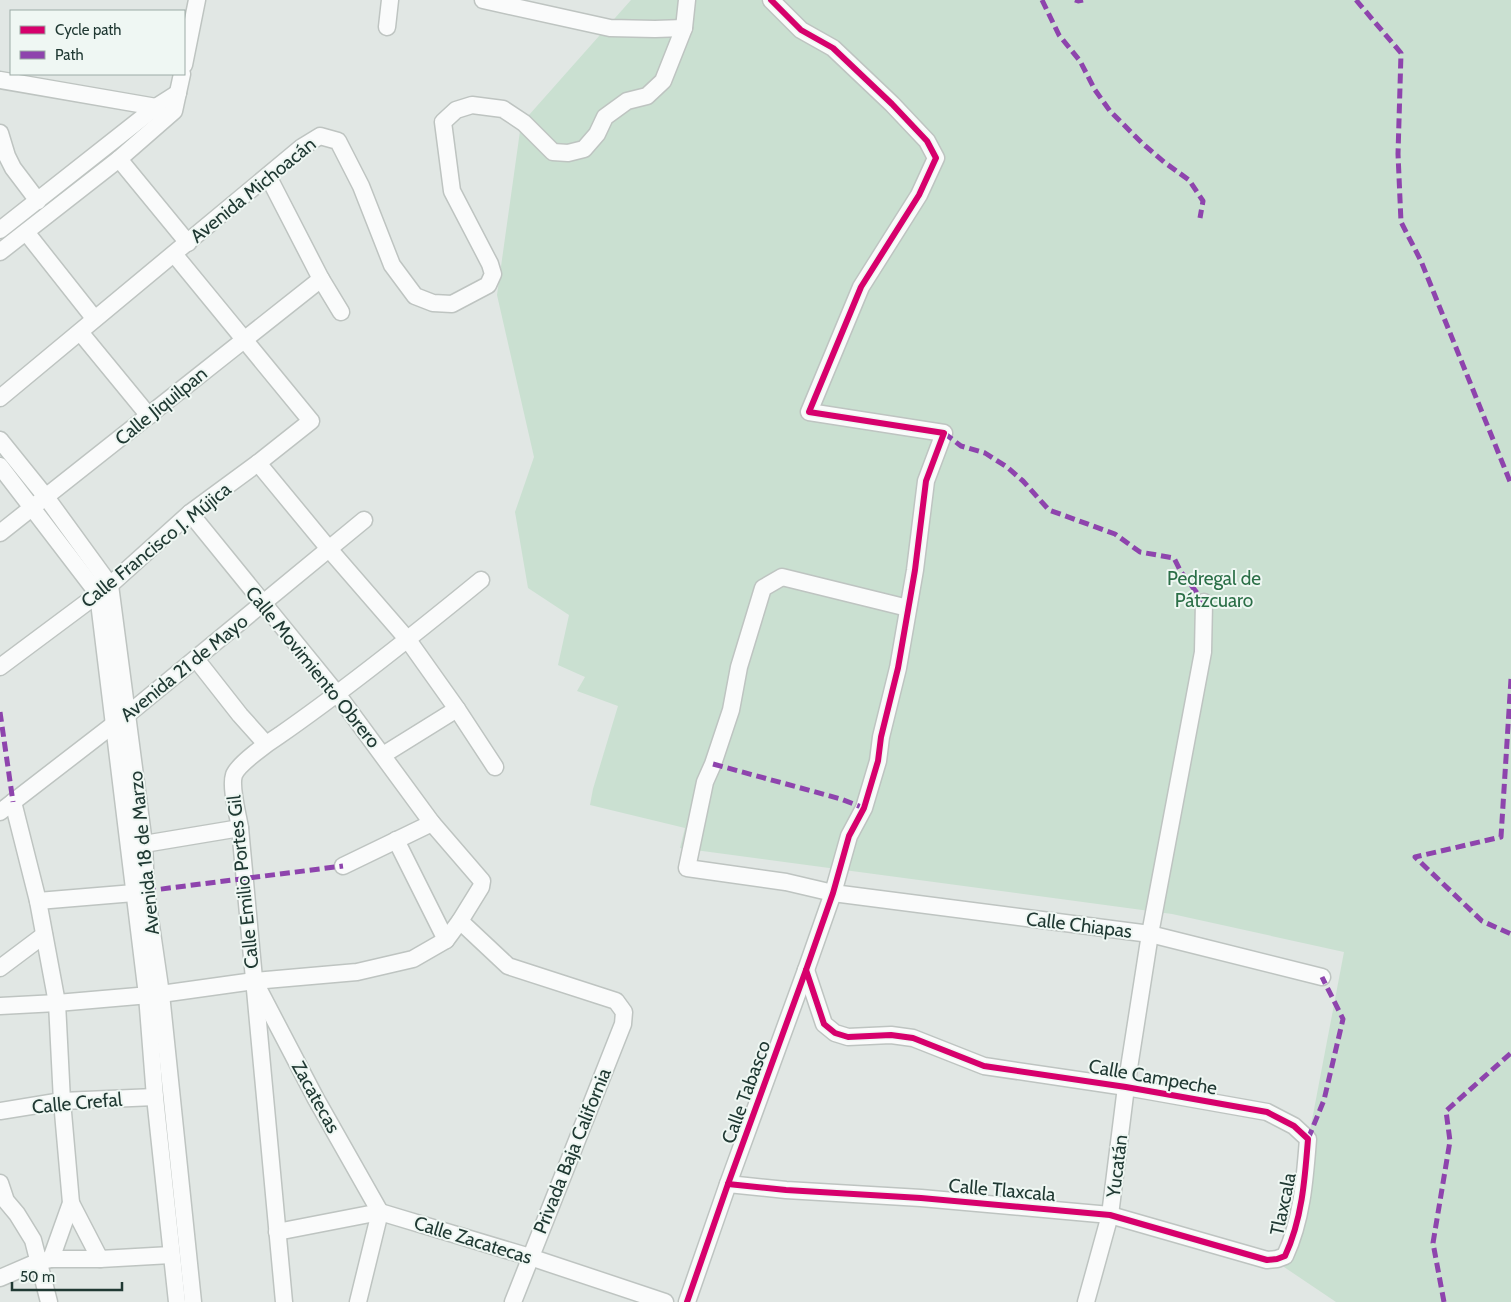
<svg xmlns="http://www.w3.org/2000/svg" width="1511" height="1302" viewBox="0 0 1511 1302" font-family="Cabin,sans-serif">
  <rect width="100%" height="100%" fill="#e1e7e4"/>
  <!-- green -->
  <polygon fill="#cae0d1" points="631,0 1511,0 1511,1302 1336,1302 1284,1267 1344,952 1172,914 680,848 685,828 590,805 593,789 618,706 577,691 585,677 558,665 569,615 528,588 515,512 534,457 497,295 521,124"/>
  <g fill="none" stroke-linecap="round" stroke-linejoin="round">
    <defs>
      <g id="minor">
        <polyline points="483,0 610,28 655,29 684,28"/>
        <polyline points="387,27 390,0"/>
        <polyline points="184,65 197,0"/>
        <polyline points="0,80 162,108"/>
        <polyline points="0,133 7,156 13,168 38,201"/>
        <polyline points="119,159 188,243"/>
        <polyline points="268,176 321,279 341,312"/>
        <polyline points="0,230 156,107 178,93"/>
        <polyline points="26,232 94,318"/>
        <polyline points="0,252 119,159 174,111 182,74"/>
        <polyline points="80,332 149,416"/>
        <polyline points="0,398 302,147 320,136 338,141 361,186 392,265 415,296 433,303 452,304 488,285 493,274 490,264 452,191 443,122 456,110 472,105 503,109 524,123 553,152 568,153 584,149 597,134 605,117 627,101 647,96 663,81 684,28 687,0"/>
        <polyline points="0,440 46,497 110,585 144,844 146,891 161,994 193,1302"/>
        <polyline points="258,463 329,549 408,640 457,709 495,767"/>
        <polyline points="0,466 98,594 147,995 155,1097 177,1302"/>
        <polyline points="0,533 321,279"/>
        <polyline points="908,608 782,577 763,588 739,667 731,710 713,764 705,782 687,868 786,882 833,893 1150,934 1322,977"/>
        <polyline points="196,659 240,715 266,744"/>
        <polyline points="0,667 110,585 190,513 258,463 311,421 174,254"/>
        <polyline points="383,755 457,709"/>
        <polyline points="13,802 38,901 57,1003 62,1101 71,1203 51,1259"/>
        <polyline points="0,812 114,724 127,715 364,520"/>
        <polyline points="396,840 446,940"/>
        <polyline points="144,844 240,828"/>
        <polyline points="343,866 432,823"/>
        <polyline points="38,901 134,893"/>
        <polyline points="460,921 508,966 616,1001 624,1012 623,1024 513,1302"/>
        <polyline points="0,968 44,935"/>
        <polyline points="258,988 316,1099 380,1212"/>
        <polyline points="0,1006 57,1003 161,994 254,981 357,972 413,959 446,940 460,921 481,887 482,881 432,823 338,695 190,513"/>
        <polyline points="0,1111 62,1101 155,1097"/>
        <polyline points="0,1183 6,1201 17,1214 33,1240 49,1302"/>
        <path d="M 728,1184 L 786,1190 L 921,1198 L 1110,1215 L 1267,1260 L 1277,1259 L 1285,1256 C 1302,1220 1305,1178 1308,1139 L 1294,1126 L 1267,1112 L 1126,1087 L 984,1066 L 913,1038 L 891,1035 L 848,1037 L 835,1033 L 824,1024 L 806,970"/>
        <polyline points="71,1203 100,1259"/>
        <polyline points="277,1232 380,1212 530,1257 665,1302"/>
        <polyline points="0,1278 37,1262 51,1259 100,1259 171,1255"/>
        <path d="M 284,1302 L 240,828 C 238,815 230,787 234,775 C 238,764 269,742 280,735 C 349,687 415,634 481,580"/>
        <polyline points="358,1302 380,1212"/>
        <polyline points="687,1302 728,1184 806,970 833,893 849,836 864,808 878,761 881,737 898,668 915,570 926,481 944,433 809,412 861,287 919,195 936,158 927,141 892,104 833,48 801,30 771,0"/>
        <polyline points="1086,1302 1110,1215 1126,1087 1150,934 1203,652 1204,602"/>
      </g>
    </defs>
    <!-- minor casing -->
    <use href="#minor" stroke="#bec4c1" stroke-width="19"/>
    <!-- minor -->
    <use href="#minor" stroke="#fafbfb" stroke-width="16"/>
    <!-- quiet -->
    <g stroke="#8e44ad" stroke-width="5" stroke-dasharray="10 5" stroke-linecap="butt">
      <polyline points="1042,0 1059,35 1080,61 1095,90 1110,111 1142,143 1164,162 1189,180 1203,201 1200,218"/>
      <polyline points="1075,0 1078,1 1083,0"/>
      <polyline points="1356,0 1401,53 1398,154 1401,222 1421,261 1511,484"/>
      <polyline points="944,433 961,446 985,453 1007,467 1023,481 1049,510 1115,534 1140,552 1174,558 1181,572 1204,602"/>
      <polyline points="1511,679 1501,837 1415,857 1482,921 1511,934"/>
      <polyline points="0,712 13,802"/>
      <polyline points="713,764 841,799 864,808"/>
      <polyline points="146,891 343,866"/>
      <polyline points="1308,1139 1324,1100 1343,1019 1322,977"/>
      <polyline points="1444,1302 1433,1243 1450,1141 1446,1111 1511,1053"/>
    </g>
    <defs>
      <g id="cycleway">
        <path d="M 728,1184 L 786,1190 L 921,1198 L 1110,1215 L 1267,1260 L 1277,1259 L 1285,1256 C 1302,1220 1305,1178 1308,1139 L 1294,1126 L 1267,1112 L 1126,1087 L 984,1066 L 913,1038 L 891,1035 L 848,1037 L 835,1033 L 824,1024 L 806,970"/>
        <polyline points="687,1302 728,1184 806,970 833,893 849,836 864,808 878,761 881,737 898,668 915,570 926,481 944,433 809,412 861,287 919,195 936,158 927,141 892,104 833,48 801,30 771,0"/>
      </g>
    </defs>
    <!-- cycleway casing -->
    <use href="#cycleway" stroke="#eff7f3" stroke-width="9"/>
    <!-- cycleway -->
    <use href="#cycleway" stroke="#d6006c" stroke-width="6"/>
  </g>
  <g text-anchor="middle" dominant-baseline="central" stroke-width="4" stroke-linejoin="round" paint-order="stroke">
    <!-- street labels -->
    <g font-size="19" fill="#203933" stroke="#eff7f3">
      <text transform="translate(253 190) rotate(-39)">Avenida Michoacán</text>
      <text transform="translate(161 406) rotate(-39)">Calle Jiquilpan</text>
      <text transform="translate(156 545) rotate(-39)">Calle Francisco J. Mújica</text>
      <text transform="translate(313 667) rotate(51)">Calle Movimiento Obrero</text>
      <text transform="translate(184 668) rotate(-39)">Avenida 21 de Mayo</text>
      <text transform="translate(144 853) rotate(-96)">Avenida 18 de Marzo</text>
      <text transform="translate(243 882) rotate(-96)">Calle Emilio Portes Gil</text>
      <text transform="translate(1079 925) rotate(7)">Calle Chiapas</text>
      <text transform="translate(1153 1077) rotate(10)">Calle Campeche</text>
      <text transform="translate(746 1092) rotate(-70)">Calle Tabasco</text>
      <text transform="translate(316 1097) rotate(61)">Zacatecas</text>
      <text transform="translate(77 1103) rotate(-5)">Calle Crefal</text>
      <text transform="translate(572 1151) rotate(-68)">Privada Baja California</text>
      <text transform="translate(1117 1166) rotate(-83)">Yucatán</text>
      <text transform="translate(1002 1190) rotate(5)">Calle Tlaxcala</text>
      <text transform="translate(1283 1204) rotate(-78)">Tlaxcala</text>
      <text transform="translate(473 1240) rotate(17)">Calle Zacatecas</text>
    </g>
    <!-- park labels -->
    <g font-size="19" fill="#2b6f47" stroke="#eff7f3">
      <text x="1214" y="578">Pedregal de<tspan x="1214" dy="22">Pátzcuaro</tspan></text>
    </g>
  </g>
  <!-- legend -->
  <rect x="10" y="10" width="175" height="65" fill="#eff7f3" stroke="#9caba6"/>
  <rect x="20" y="26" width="25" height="8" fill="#d6006c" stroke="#9caba6"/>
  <text x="55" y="35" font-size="15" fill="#203933">Cycle path</text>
  <rect x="20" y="51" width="25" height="8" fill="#8e44ad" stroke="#9caba6"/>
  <text x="55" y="60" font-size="15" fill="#203933">Path</text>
  <!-- scale -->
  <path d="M12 1282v8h110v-8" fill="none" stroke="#203933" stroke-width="2.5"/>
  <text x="20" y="1282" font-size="15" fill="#203933" stroke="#eff7f3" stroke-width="4" paint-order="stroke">50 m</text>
</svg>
